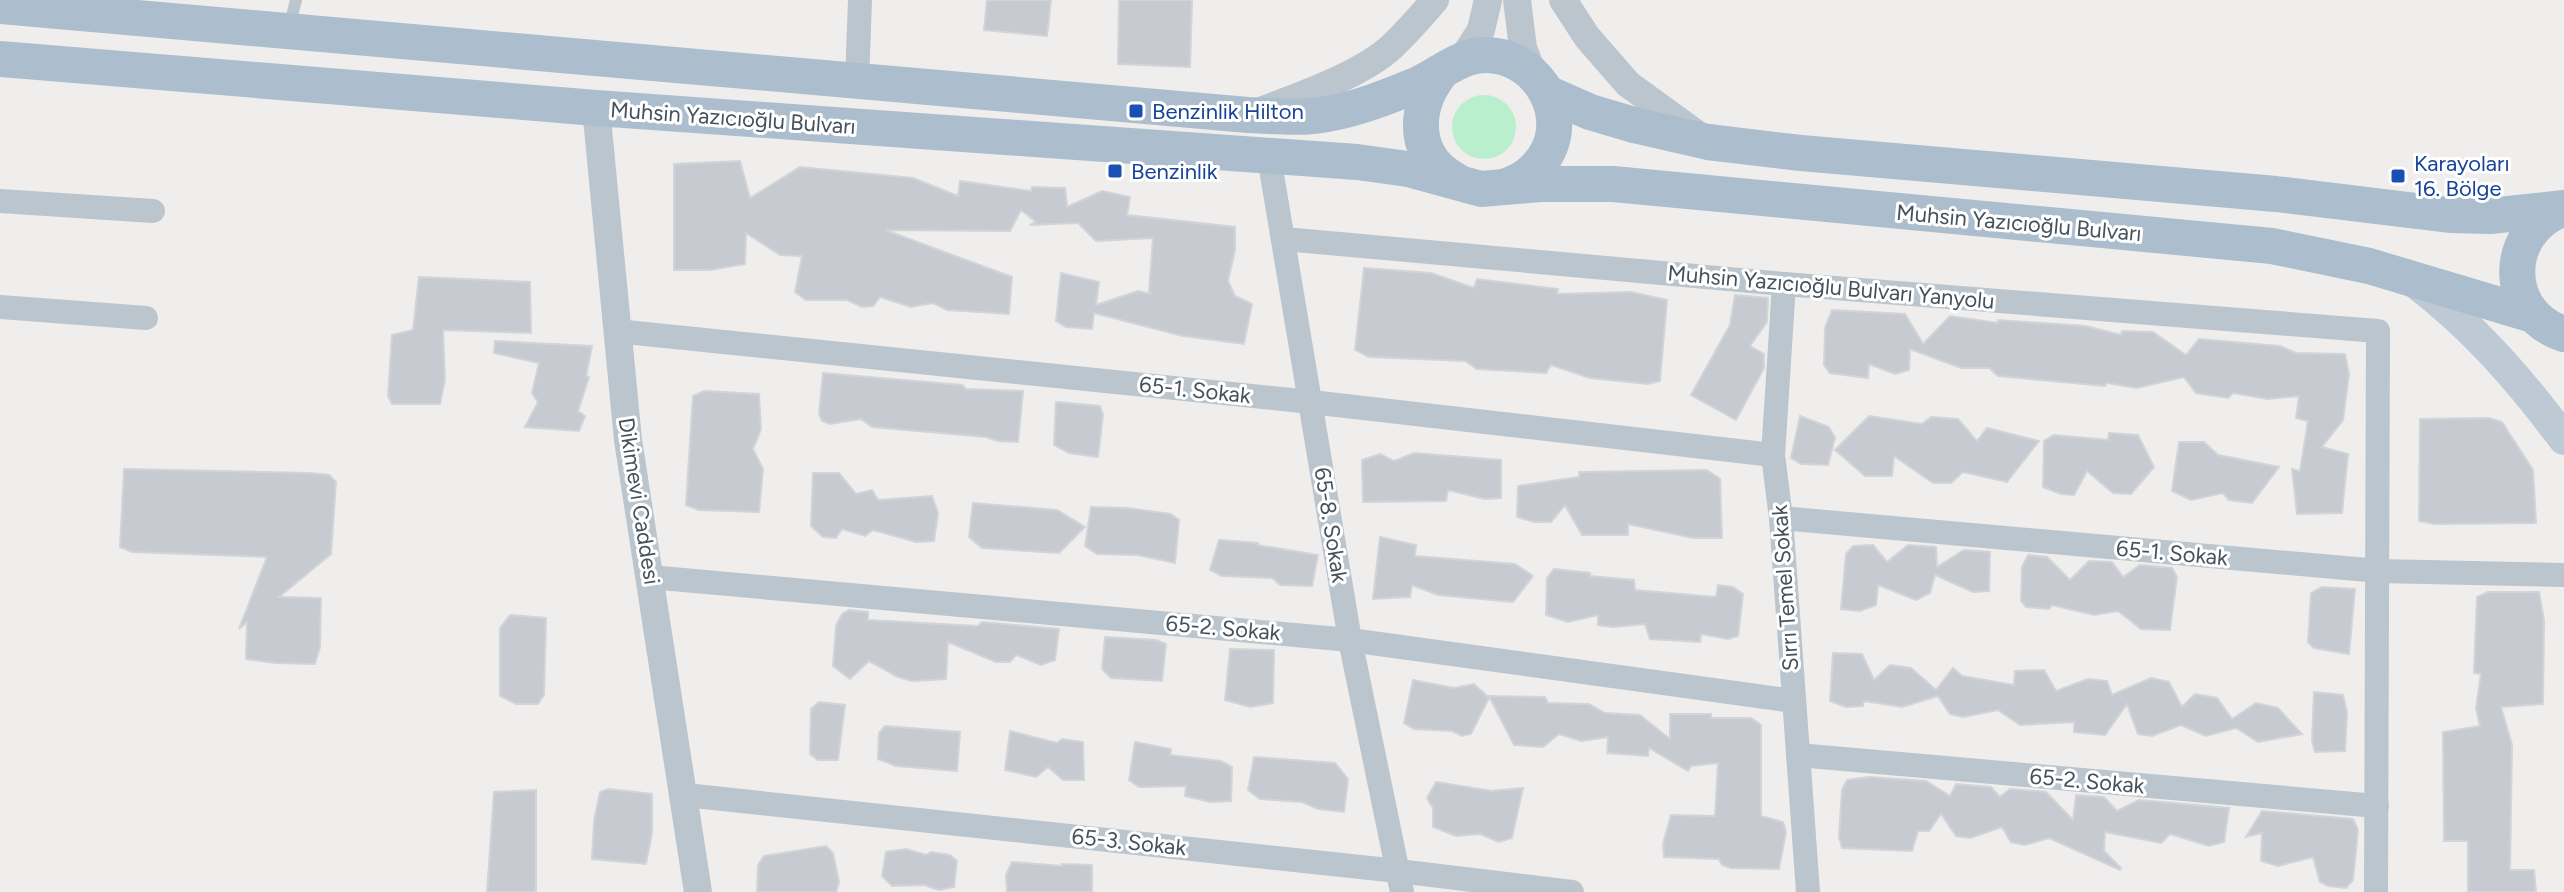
<svg xmlns="http://www.w3.org/2000/svg" width="2564" height="892" viewBox="0 0 2564 892" font-family="Figtree,sans-serif">
  <rect width="100%" height="100%" fill="#f0eded"/>
  <!-- green -->
  <circle fill="#baefcd" cx="1484" cy="127" r="32"/>
  <!-- building -->
  <g fill="#c7cad0" stroke="#d1d4d9" stroke-width="2">
    <polygon points="987,0 1051,0 1047,36 984,30"/>
    <polygon points="1119,0 1192,0 1190,67 1118,64"/>
    <polygon points="740,161 750,198 800,167 913,178 958,196 960,181 1031,191 1032,187 1065,188 1067,207 1102,191 1130,197 1127,215 1235,227 1235,250 1228,281 1235,296 1252,304 1244,344 1183,336 1094,313 1092,329 1066,327 1056,321 1061,273 1099,282 1096,305 1138,291 1152,294 1149,292 1153,238 1096,241 1078,223 1030,225 1036,222 1021,210 1010,231 885,230 1012,277 1009,314 947,310 933,303 911,307 880,297 873,306 862,307 847,300 806,300 795,292 802,256 780,255 746,233 745,264 710,270 674,270 674,164"/>
    <polygon points="1364,268 1431,273 1474,288 1477,279 1558,289 1557,294 1631,292 1667,300 1660,381 1648,384 1590,378 1551,365 1546,373 1477,369 1465,361 1369,357 1355,350"/>
    <polygon points="419,277 530,282 531,333 443,330 445,380 440,404 392,404 388,396 392,335 413,330"/>
    <polygon points="1735,295 1768,298 1767,322 1750,346 1764,354 1764,368 1736,420 1691,395 1730,325"/>
    <polygon points="1832,310 1905,314 1923,344 1950,316 1998,323 1998,320 2086,326 2121,335 2122,331 2153,332 2186,355 2199,339 2280,346 2296,353 2345,354 2349,374 2343,420 2322,447 2348,454 2342,513 2297,514 2292,469 2300,471 2308,421 2296,418 2299,396 2268,399 2233,393 2228,398 2196,393 2184,377 2137,388 2107,383 2105,386 1998,376 1989,368 1961,368 1910,349 1909,370 1895,374 1869,364 1868,378 1830,373 1824,365 1825,328"/>
    <polygon points="495,341 592,346 586,376 589,377 578,411 585,416 579,431 525,427 538,402 532,393 539,363 494,353"/>
    <polygon points="823,373 962,385 966,389 1023,391 1018,442 998,441 986,437 872,427 861,419 830,424 822,421 819,414"/>
    <polygon points="704,391 759,394 761,429 753,449 763,469 759,512 699,510 686,505 693,396"/>
    <polygon points="1056,402 1100,406 1103,415 1098,457 1069,453 1054,445"/>
    <polygon points="1800,416 1829,427 1835,438 1828,465 1801,464 1791,458"/>
    <polygon points="1869,416 1922,424 1931,417 1958,419 1977,441 1987,428 2039,441 2007,482 1963,472 1951,483 1933,483 1894,456 1892,476 1865,476 1835,450"/>
    <polygon points="2489,418 2502,422 2533,470 2536,523 2435,524 2419,521 2420,419"/>
    <polygon points="2109,433 2138,435 2154,467 2131,494 2113,493 2087,471 2074,495 2061,494 2043,487 2044,441 2054,435 2108,440"/>
    <polygon points="2179,442 2204,442 2218,455 2279,467 2252,503 2229,500 2223,493 2191,500 2172,491"/>
    <polygon points="1414,453 1501,460 1501,498 1485,499 1448,490 1446,501 1363,502 1362,460 1380,454 1394,461"/>
    <polygon points="124,469 310,473 329,475 336,482 331,554 279,597 321,598 320,647 315,664 275,663 246,659 247,622 239,629 267,557 132,552 120,547"/>
    <polygon points="1707,470 1720,479 1722,538 1693,538 1628,524 1628,535 1582,535 1565,505 1551,522 1534,522 1517,517 1518,486 1579,477 1579,472"/>
    <polygon points="813,473 839,473 856,494 872,490 878,500 932,496 938,513 934,541 916,542 873,530 865,536 842,529 836,538 823,537 811,526"/>
    <polygon points="973,503 1057,510 1085,527 1059,553 982,548 969,537"/>
    <polygon points="1091,507 1127,508 1171,514 1179,520 1175,563 1138,555 1097,554 1085,546"/>
    <polygon points="1380,537 1416,545 1415,556 1515,564 1533,576 1513,602 1438,595 1412,585 1410,597 1373,599"/>
    <polygon points="1219,540 1258,543 1257,545 1318,555 1312,586 1280,585 1272,578 1222,576 1210,570"/>
    <polygon points="1873,545 1887,562 1908,545 1936,547 1937,567 1964,550 1990,552 1989,591 1973,592 1935,575 1930,593 1916,600 1878,585 1876,605 1860,611 1841,609 1846,554 1853,546"/>
    <polygon points="2028,555 2047,557 2070,580 2089,561 2112,562 2123,577 2140,565 2172,568 2177,577 2170,630 2141,629 2118,611 2094,615 2052,605 2049,609 2026,607 2021,601 2022,567"/>
    <polygon points="1554,569 1590,573 1590,576 1634,580 1635,590 1716,597 1718,585 1733,587 1743,594 1738,636 1728,639 1701,634 1700,642 1650,639 1645,624 1613,627 1598,625 1598,615 1568,622 1546,615 1547,578"/>
    <polygon points="2322,587 2355,589 2349,654 2314,648 2308,642 2311,593"/>
    <polygon points="2488,592 2539,592 2544,620 2543,704 2501,707 2512,745 2510,870 2534,870 2536,892 2468,892 2468,841 2444,841 2443,732 2480,726 2476,708 2481,674 2474,673 2477,597"/>
    <polygon points="849,610 868,612 868,620 978,626 982,622 1059,629 1055,660 1041,665 1016,655 1010,662 996,662 948,642 946,679 912,681 898,677 869,661 850,679 833,666 836,626 842,614"/>
    <polygon points="510,615 546,618 544,695 538,704 516,704 500,696 500,628"/>
    <polygon points="1105,637 1156,640 1166,644 1162,681 1111,678 1102,669"/>
    <polygon points="1230,649 1274,650 1273,703 1250,707 1225,700"/>
    <polygon points="1833,653 1862,654 1874,680 1890,665 1911,668 1936,690 1953,668 1962,676 2014,685 2015,671 2044,670 2056,691 2088,679 2107,681 2112,695 2151,678 2169,682 2182,707 2195,694 2217,698 2232,719 2256,703 2278,708 2302,734 2258,742 2236,728 2206,736 2181,725 2152,736 2138,734 2127,704 2105,735 2074,732 2074,722 2020,725 1998,710 1963,717 1950,714 1938,696 1902,707 1864,701 1863,706 1846,707 1830,701"/>
    <polygon points="1413,680 1454,688 1474,684 1489,698 1471,734 1462,736 1452,731 1414,729 1404,723"/>
    <polygon points="2314,692 2343,695 2347,712 2345,751 2315,752 2312,741"/>
    <polygon points="1489,696 1545,697 1548,703 1589,704 1605,713 1640,715 1670,739 1670,714 1711,714 1711,718 1751,718 1761,725 1761,816 1783,822 1786,832 1779,869 1731,868 1722,865 1719,859 1664,857 1663,844 1671,815 1715,816 1718,763 1691,766 1688,771 1649,748 1648,756 1607,753 1608,737 1581,741 1559,734 1543,747 1514,745"/>
    <polygon points="819,702 845,705 838,760 818,760 810,754 811,709"/>
    <polygon points="885,726 960,732 957,771 896,766 878,759 879,733"/>
    <polygon points="1010,731 1057,743 1062,739 1083,742 1084,780 1063,780 1048,767 1036,777 1005,770"/>
    <polygon points="1135,742 1171,749 1170,755 1221,761 1232,767 1231,801 1210,802 1185,796 1186,786 1139,787 1129,780"/>
    <polygon points="1254,757 1335,763 1348,779 1344,812 1318,809 1302,802 1260,799 1248,790"/>
    <polygon points="1869,777 1926,781 1950,796 1956,784 1991,787 2000,797 2010,789 2046,792 2073,820 2076,795 2104,797 2117,811 2139,800 2229,808 2224,842 2209,846 2170,834 2161,843 2105,832 2104,851 2121,868 2120,870 2049,838 2025,845 2011,842 2002,827 1970,838 1956,836 1941,814 1929,831 1918,831 1912,851 1842,848 1839,837 1842,790 1847,780"/>
    <polygon points="1436,782 1492,791 1523,788 1512,838 1499,842 1480,834 1456,836 1433,827 1433,808 1427,798"/>
    <polygon points="608,789 652,794 652,833 646,864 592,859 594,821 600,792"/>
    <polygon points="536,790 536,892 487,892 494,792"/>
    <polygon points="2262,811 2353,819 2358,830 2353,880 2346,888 2328,886 2320,882 2313,857 2278,866 2261,861 2262,833 2246,837"/>
    <polygon points="826,846 833,853 839,882 836,892 757,892 758,865 764,856"/>
    <polygon points="906,849 926,855 931,852 950,855 957,861 954,887 939,890 924,885 892,886 882,876 886,852"/>
    <polygon points="1012,862 1062,866 1062,864 1092,865 1092,892 1007,892 1006,875"/>
  </g>
  <g fill="none" stroke-linecap="round" stroke-linejoin="round">
    <!-- service -->
    <polyline stroke="#bbc5cd" stroke-width="12" points="289,28 296,0"/>
    <!-- minor -->
    <g stroke="#bbc5cd" stroke-width="24">
      <polyline points="857,82 860,0"/>
      <polyline points="1269,157 1350,640 1402,892"/>
      <polyline points="0,201 153,211"/>
      <polyline points="1284,239 1784,284 2378,331 2376,892"/>
      <polyline points="1784,284 1773,455 1781,518 1808,892"/>
      <polyline points="0,307 146,318"/>
      <polyline points="616,331 1311,402 1773,455"/>
      <polyline points="1781,518 2379,571 2564,575"/>
      <polyline points="650,577 1350,640 1794,701"/>
      <polyline points="1798,755 2377,806"/>
      <polyline points="685,795 1398,871 1572,892"/>
    </g>
    <!-- tertiary -->
    <g stroke="#bbc5cd" stroke-width="28">
      <polyline points="1517,0 1523,48 1532,72"/>
      <polyline points="1563,0 1587,37 1628,84 1701,137"/>
      <polyline points="1461,61 1481,30 1488,0"/>
      <polyline points="596,108 628,440 698,892"/>
      <path d="M 1260,111 C 1298,97 1357,76 1388,50 C 1405,35 1420,17 1435,0"/>
    </g>
    <!-- secondary -->
    <path stroke="#bdc9d5" stroke-width="32" d="M 2416,283 C 2474,327 2520,380 2564,439"/>
    <!-- primary -->
    <g stroke="#acbecd" stroke-width="36">
      <path d="M 0,6 L 1248,115 C 1274,116 1302,119 1327,114 C 1357,109 1387,97 1414,86 C 1438,76 1459,55 1486,55 C 1533,55 1568,106 1549,149 C 1540,168 1523,182 1503,187"/>
      <polyline points="0,59 596,108 1357,162 1408,169 1481,189 1540,184 1613,184 2272,246 2369,266 2533,315"/>
      <path d="M 1439,75 C 1412,111 1413,159 1457,181"/>
      <polyline points="1547,93 1590,112 1634,125 1708,142 1801,153 2276,194 2450,215 2490,216 2564,208"/>
      <path d="M 2562,209 C 2502,232 2502,314 2564,334"/>
    </g>
  </g>
  <!-- markers -->
  <g fill="#1a4fb4" stroke="#fff" stroke-width="3">
    <rect x="1128" y="103" width="16" height="16" rx="4"/>
    <rect x="1107" y="163" width="16" height="16" rx="4"/>
    <rect x="2390" y="168" width="16" height="16" rx="4"/>
  </g>
  <g text-anchor="middle" dominant-baseline="central" stroke-width="6" stroke-linejoin="round" paint-order="stroke">
    <!-- transit labels -->
    <g font-size="22" fill="#164399" stroke="#fff" text-anchor="start">
      <text x="1152" y="111">Benzinlik Hilton</text>
      <text x="2414" y="163">Karayoları<tspan x="2414" dy="25">16. Bölge</tspan></text>
      <text x="1131" y="171">Benzinlik</text>
    </g>
    <!-- street labels -->
    <g font-size="22" fill="#45515b" stroke="#fff">
      <text transform="translate(733 118) rotate(4)">Muhsin Yazıcıoğlu Bulvarı</text>
      <text transform="translate(2019 223) rotate(5)">Muhsin Yazıcıoğlu Bulvarı</text>
      <text transform="translate(1831 287) rotate(5)">Muhsin Yazıcıoğlu Bulvarı Yanyolu</text>
      <text transform="translate(1195 390) rotate(6)">65-1. Sokak</text>
      <text transform="translate(639 501) rotate(81)">Dikimevi Caddesi</text>
      <text transform="translate(1331 525) rotate(81)">65-8. Sokak</text>
      <text transform="translate(2172 553) rotate(5)">65-1. Sokak</text>
      <text transform="translate(1785 588) rotate(-94)">Sırrı Temel Sokak</text>
      <text transform="translate(1223 628) rotate(5)">65-2. Sokak</text>
      <text transform="translate(2087 781) rotate(5)">65-2. Sokak</text>
      <text transform="translate(1129 842) rotate(6)">65-3. Sokak</text>
    </g>
  </g>
</svg>
